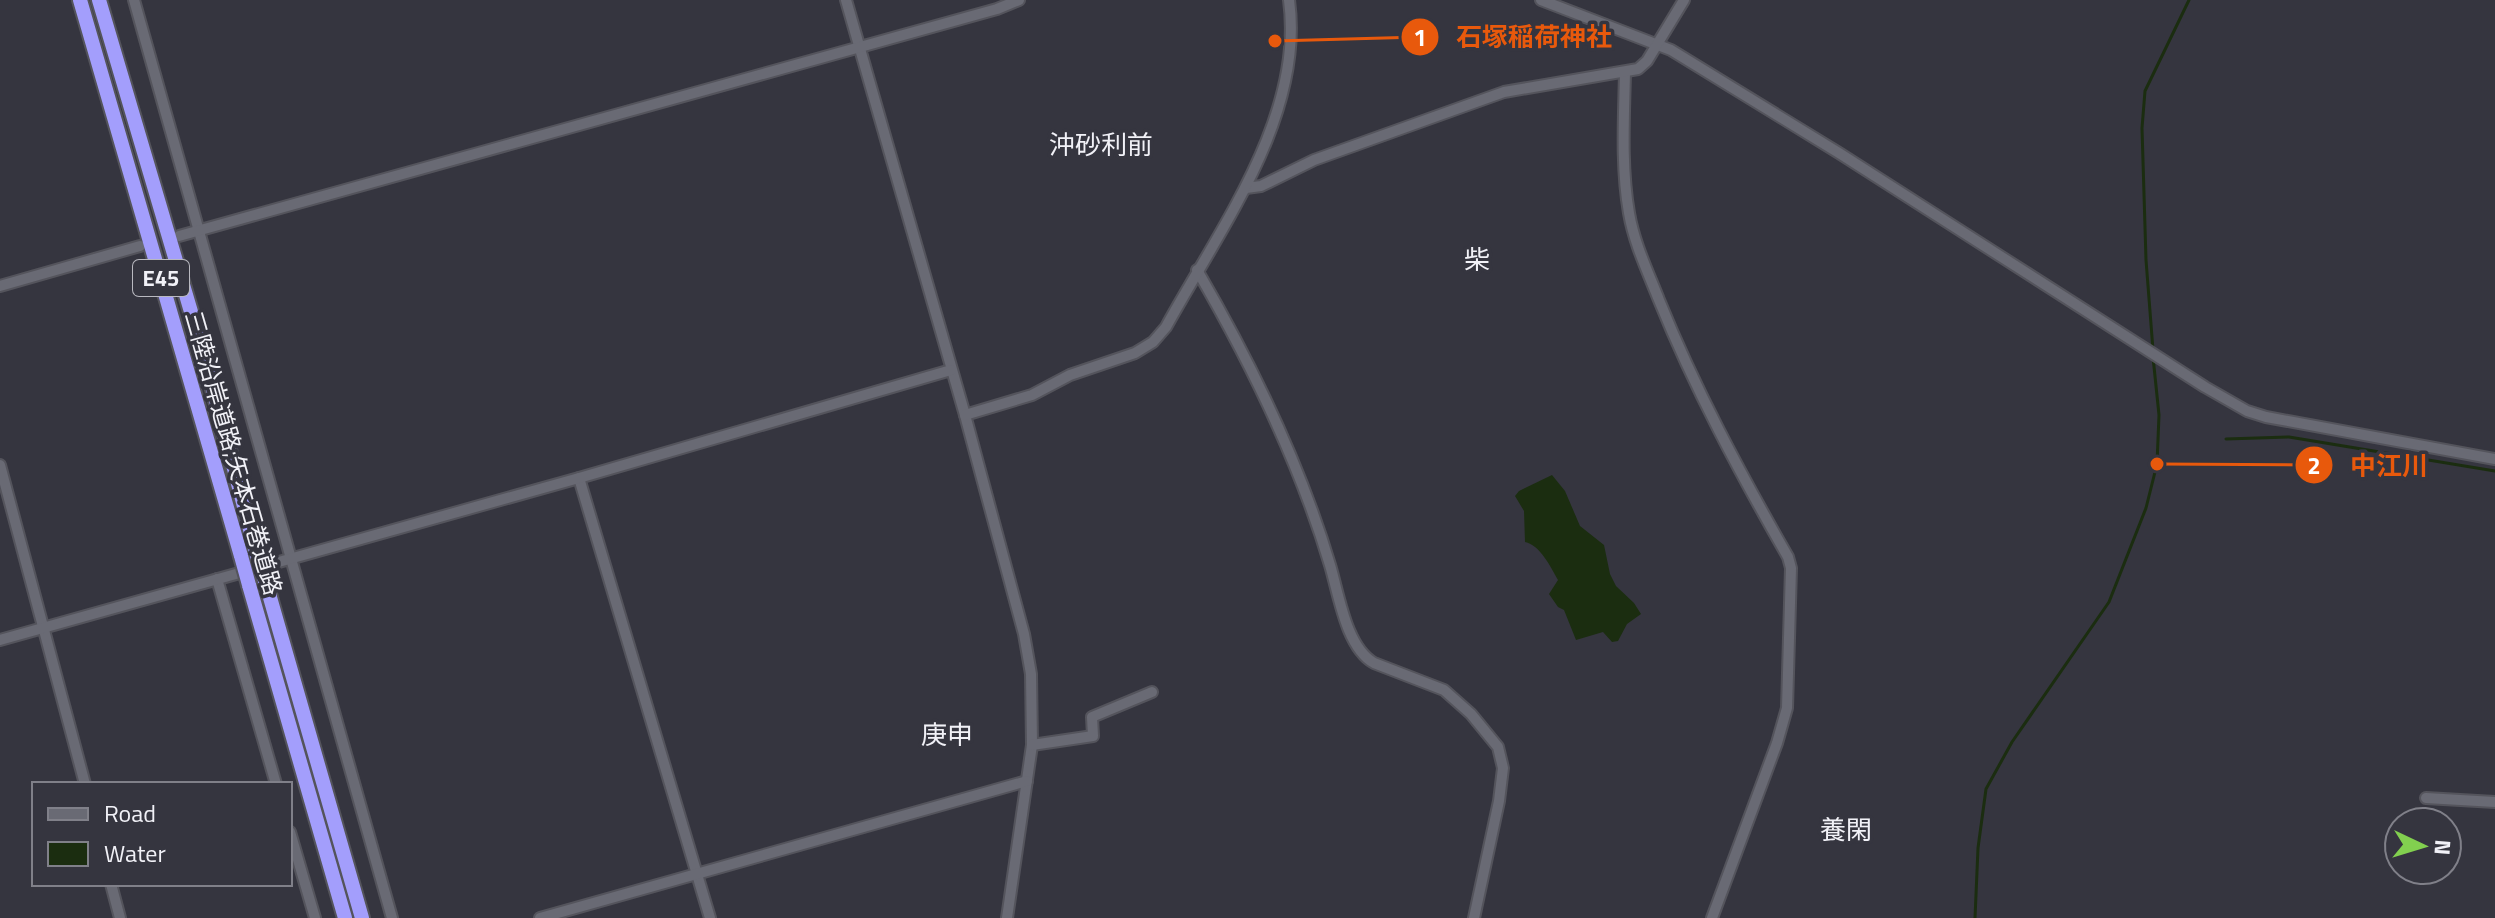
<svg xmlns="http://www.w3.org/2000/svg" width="2495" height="918" viewBox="0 0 2495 918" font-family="'Titillium Web','Noto Sans JP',sans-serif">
  <rect width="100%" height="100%" fill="#35353f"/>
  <!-- water -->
  <path fill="#1b2d10" d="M 1552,475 L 1565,491 L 1580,526 L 1604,545 L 1610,574 L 1616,586 L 1634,603 L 1641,614 L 1627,624 L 1618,641 L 1612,642 L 1603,632 L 1576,640 L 1564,610 L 1558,607 L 1549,594 L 1558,580 C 1550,566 1540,545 1525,542 L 1524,511 L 1515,496 L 1519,491 Z"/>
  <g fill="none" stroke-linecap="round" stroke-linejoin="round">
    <!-- stream -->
    <g stroke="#1b2d10" stroke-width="3">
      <polyline points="2153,350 2146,260 2142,128 2145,91 2189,0"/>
      <polyline points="2226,439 2289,437 2495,471"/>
      <polyline points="1975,918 1978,848 1986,789 2012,742 2109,602 2146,508 2157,464 2159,415 2153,357"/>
    </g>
    <defs>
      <g id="minor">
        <polyline points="134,0 392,918"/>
        <polyline points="846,0 965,415 1024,634 1031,674 1032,745 1007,918"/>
        <polyline points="1541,0 1671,50 1839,153 2205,387 2247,411 2266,417 2495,459"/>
        <path d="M 1625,72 C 1624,119 1621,167 1629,213 C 1634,243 1648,272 1659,300 C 1695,389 1740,473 1788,557 L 1791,568 L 1787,708 L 1777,743 L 1712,918"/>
        <polyline points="1246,188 1261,186 1314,160 1504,92 1638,69 1647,61 1684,0"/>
        <polyline points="179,236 997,9 1019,0"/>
        <path d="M 1197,270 C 1251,363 1299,461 1330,565 C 1339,595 1346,647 1374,663 L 1444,690 L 1471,714 L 1498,747 L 1503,768 L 1499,801 L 1474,918"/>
        <polyline points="0,286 140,246"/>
        <path d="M 965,415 L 1032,395 L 1070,375 L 1135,353 L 1153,342 L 1166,327 C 1219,230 1305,116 1289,0"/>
        <polyline points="0,465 85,784"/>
        <polyline points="579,478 710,918"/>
        <polyline points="217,579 276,784"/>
        <polyline points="0,640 579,478 951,370"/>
        <polyline points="1032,745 1093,736 1092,717 1152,692"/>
        <polyline points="2426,798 2495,802"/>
        <polyline points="290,832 315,918"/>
        <polyline points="111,884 120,918"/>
        <polyline points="540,918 1027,781"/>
      </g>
      <g id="highway">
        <polyline points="80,0 241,556"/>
        <polyline points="99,0 207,366 256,552"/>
        <polyline points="265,580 362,918"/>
        <polyline points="249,585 345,918"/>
      </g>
    </defs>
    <!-- minor casing -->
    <use href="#minor" stroke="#54545c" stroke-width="14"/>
    <!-- highway casing -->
    <use href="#highway" stroke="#54545c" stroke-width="18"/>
    <!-- minor -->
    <use href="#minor" stroke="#696a74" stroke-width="10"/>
    <!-- highway -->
    <use href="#highway" stroke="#a39efc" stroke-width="14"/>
    <defs>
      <g id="highway-bridge">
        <polyline points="256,552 265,580"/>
        <polyline points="241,556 249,585"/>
      </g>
    </defs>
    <!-- highway-bridge casing -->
    <use href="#highway-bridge" stroke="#54545c" stroke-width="18" stroke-linecap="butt"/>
    <!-- highway-bridge -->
    <use href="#highway-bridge" stroke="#a39efc" stroke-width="14"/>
  </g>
  <g text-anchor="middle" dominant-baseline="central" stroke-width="7" stroke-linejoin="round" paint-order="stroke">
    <!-- shield labels -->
    <rect fill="#35353f" stroke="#b9b9c0" stroke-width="2" x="133" y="260" width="56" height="36" rx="6"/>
    <g font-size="22" font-weight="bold" fill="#f1f1f7">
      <text x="161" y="278">E45</text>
    </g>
    <!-- street labels -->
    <g font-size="24" fill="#f1f1f7" stroke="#35353f">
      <text transform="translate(234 453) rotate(74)">三陸沿岸道路;矢本石巻道路</text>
    </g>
    <!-- neighbourhood labels -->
    <g font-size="26" fill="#f1f1f7" stroke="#35353f">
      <text x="1101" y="144">沖砂利前</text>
      <text x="1477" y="259">柴</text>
      <text x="947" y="734">庚申</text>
      <text x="1846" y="829">養閑</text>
    </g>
  </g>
  <!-- callouts -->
  <path fill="none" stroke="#e8590c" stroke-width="3" d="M1275 41L1420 37M2157 464L2314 465"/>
  <g fill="#e8590c" stroke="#35353f" stroke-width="3">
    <circle cx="1275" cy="41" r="8"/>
    <circle cx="2157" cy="464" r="8"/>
    <circle cx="1420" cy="37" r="20"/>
    <circle cx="2314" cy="465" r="20"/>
  </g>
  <g font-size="24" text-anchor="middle" font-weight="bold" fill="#fff">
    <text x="1420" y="46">1</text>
    <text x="2314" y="474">2</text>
  </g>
  <g font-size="26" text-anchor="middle" font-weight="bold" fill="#e8590c" stroke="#35353f" stroke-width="7" stroke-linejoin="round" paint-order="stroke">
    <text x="1534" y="46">石塚稲荷神社</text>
    <text x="2389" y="475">中江川</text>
  </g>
  <!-- legend -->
  <rect x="32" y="782" width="260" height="104" fill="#35353f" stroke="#808089" stroke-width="2"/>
  <rect x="48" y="808" width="40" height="12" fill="#696a74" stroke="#808089" stroke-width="2"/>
  <text x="104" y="822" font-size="24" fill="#f1f1f7">Road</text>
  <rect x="48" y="842" width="40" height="24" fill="#1b2d10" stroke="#808089" stroke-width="2"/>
  <text x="104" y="862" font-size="24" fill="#f1f1f7">Water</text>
  <!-- north arrow -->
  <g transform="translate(2423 846) rotate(94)"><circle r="38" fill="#35353f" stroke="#808089" stroke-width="2"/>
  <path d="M0-6L14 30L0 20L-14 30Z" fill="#82d04f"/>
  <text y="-12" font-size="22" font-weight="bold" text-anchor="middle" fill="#f1f1f7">N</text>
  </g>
</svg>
